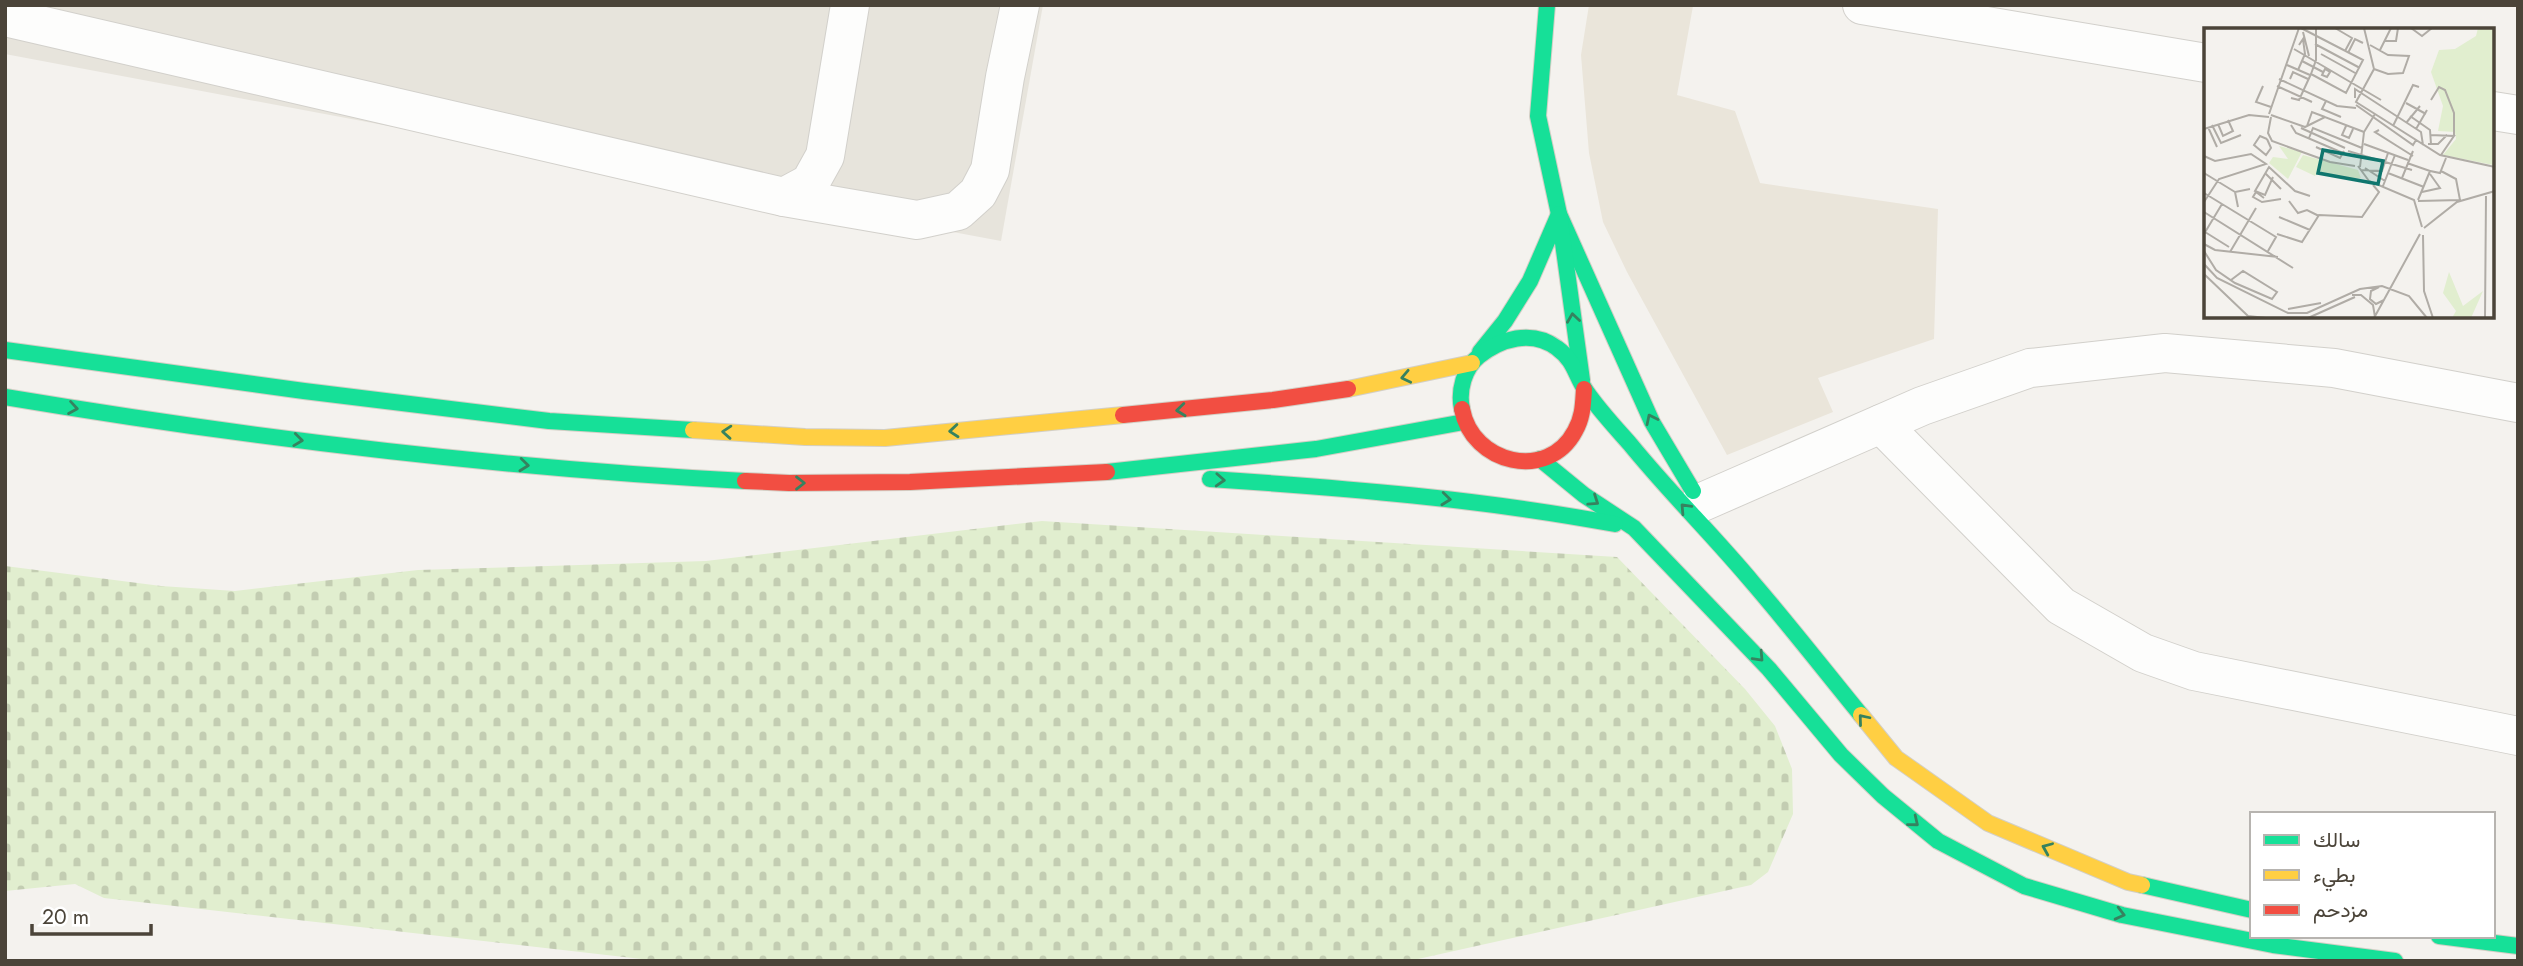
<svg xmlns="http://www.w3.org/2000/svg" width="2523" height="966" viewBox="0 0 2523 966" font-family="Jost,Vazirmatn,sans-serif">
  <defs>
    <pattern id="cemetery-stones" width="16" height="16" patternUnits="userSpaceOnUse" patternTransform="scale(1.75)"><rect width="16" height="16" fill="#e1eecf"/><path d="M2 7V4a2 2 0 0 1 4 0v3zM10 15v-3a2 2 0 0 1 4 0v3z" fill="#c3cdb2"/></pattern>
  </defs>
  <rect width="100%" height="100%" fill="#f4f2ee"/>
  <!-- residential -->
  <polygon fill="#e7e4dc" points="5,5 1043,5 1001,241 5,54"/>
  <!-- education -->
  <polygon fill="#eae5da" points="1589,5 1693,6 1677,95 1735,111 1760,183 1938,209 1934,339 1818,378 1833,412 1727,455 1627,272 1603,222 1589,153 1581,55"/>
  <!-- cemetery -->
  <polygon fill="url(#cemetery-stones)" points="1042,521 1617,557 1745,689 1775,726 1792,769 1793,814 1768,872 1751,885 1409,961 659,961 104,898 75,884 5,891 5,566 161,586 235,591 418,570 706,561"/>
  <g fill="none" stroke-linecap="round" stroke-linejoin="round">
    <defs>
      <g id="street">
        <polyline points="1862,5 2206,63"/>
        <polyline points="5,17 784,197 810,183 825,156 850,5"/>
        <polyline points="2493,111 2518,115"/>
        <polyline points="784,197 917,220 958,211 978,193 990,170 1005,77 1020,5"/>
        <polyline points="1881,424 2061,606 2143,653 2194,671 2518,736"/>
        <polyline points="1700,503 1922,406 2030,368 2165,353 2334,368 2518,403"/>
      </g>
      <g id="fast">
        <polyline points="1547,5 1538,116 1559,214 1652,422 1693,491"/>
        <polyline points="5,350 304,391 549,421 693,430"/>
        <polyline points="1480,352 1505,321 1530,281 1559,214 1582,380"/>
        <path d="M 5,397 C 250,438 497,468 745,481"/>
        <path d="M 1462,409 C 1458,391 1464,368 1479,356 C 1500,339 1532,329 1557,348 C 1575,361 1575,375 1586,391 C 1599,410 1615,427 1630,444 C 1669,492 1713,535 1753,583 C 1790,626 1825,671 1861,715"/>
        <polyline points="1540,459 1584,495 1634,528 1769,669 1841,755 1883,796 1938,841 2024,886 2122,915 2273,945 2395,961"/>
        <polyline points="1107,472 1316,449 1464,422"/>
        <path d="M 1210,479 C 1346,488 1481,499 1615,524"/>
        <polyline points="2142,885 2252,910"/>
        <polyline points="2439,936 2518,946"/>
      </g>
      <g id="slow">
        <polyline points="1348,389 1472,363"/>
        <polyline points="693,430 805,437 885,438 1123,415"/>
        <polyline points="1861,715 1896,758 1988,823 2128,882 2142,885"/>
      </g>
      <g id="jam">
        <path d="M 1462,409 C 1472,464 1548,482 1575,431 C 1583,417 1583,404 1584,389"/>
        <polyline points="1123,415 1273,400 1348,389"/>
        <polyline points="745,481 789,483 910,482 1107,472"/>
      </g>
    </defs>
    <!-- street casing -->
    <use href="#street" stroke="#d2d0cb" stroke-width="40"/>
    <!-- fast casing -->
    <use href="#fast" stroke="#d3cfc5" stroke-width="18"/>
    <!-- slow casing -->
    <use href="#slow" stroke="#d3cfc5" stroke-width="18"/>
    <!-- jam casing -->
    <use href="#jam" stroke="#d3cfc5" stroke-width="18"/>
    <!-- street -->
    <use href="#street" stroke="#fdfdfc" stroke-width="38"/>
    <!-- fast -->
    <use href="#fast" stroke="#16e098" stroke-width="16"/>
    <!-- slow -->
    <use href="#slow" stroke="#ffcf43" stroke-width="16"/>
    <!-- jam -->
    <use href="#jam" stroke="#f24e42" stroke-width="16"/>
  </g>
  <!-- one-way arrows -->
  <defs><path id="oneway-chevron" d="M-2-3.5L2.5 0L-2 3.5" fill="none" stroke-width="1.6" stroke-linecap="round" stroke-linejoin="round" transform="scale(1.75)"/></defs>
  <g stroke="#36825f">
    <use href="#oneway-chevron" transform="translate(1573 318) rotate(-98)"/>
    <use href="#oneway-chevron" transform="translate(1406 377) rotate(168)"/>
    <use href="#oneway-chevron" transform="translate(73 408) rotate(9)"/>
    <use href="#oneway-chevron" transform="translate(1181 410) rotate(174)"/>
    <use href="#oneway-chevron" transform="translate(1651 419) rotate(-116)"/>
    <use href="#oneway-chevron" transform="translate(954 431) rotate(175)"/>
    <use href="#oneway-chevron" transform="translate(727 432) rotate(-176)"/>
    <use href="#oneway-chevron" transform="translate(298 440) rotate(7)"/>
    <use href="#oneway-chevron" transform="translate(524 465) rotate(6)"/>
    <use href="#oneway-chevron" transform="translate(1220 480) rotate(3)"/>
    <use href="#oneway-chevron" transform="translate(800 483)"/>
    <use href="#oneway-chevron" transform="translate(1446 499) rotate(6)"/>
    <use href="#oneway-chevron" transform="translate(1594 501) rotate(34)"/>
    <use href="#oneway-chevron" transform="translate(1685 508) rotate(-133)"/>
    <use href="#oneway-chevron" transform="translate(1759 657) rotate(47)"/>
    <use href="#oneway-chevron" transform="translate(1863 719) rotate(-130)"/>
    <use href="#oneway-chevron" transform="translate(1914 822) rotate(39)"/>
    <use href="#oneway-chevron" transform="translate(2047 848) rotate(-157)"/>
    <use href="#oneway-chevron" transform="translate(2120 914) rotate(14)"/>
  </g>
  <!-- overview -->
  <g transform="translate(2204 28)">
    <rect width="290" height="290" fill="#f4f2ee"/>
    <path d="M 75,118 L 98,124 L 84,151 L 65,135 L 69,129 L 84,131 ZM 245,244 L 259,278 L 279,263 L 267,290 L 248,290 L 252,283 L 239,265 Z" fill="#e1eecf"/>
    <path d="M 99,127 L 154,142 L 157,150 L 140,151 L 114,143 L 111,148 L 92,139 Z" fill="#e1eecf"/>
    <path d="M 274,0 L 290,0 L 289,137 L 239,127 L 252,111 L 251,104 L 234,103 L 239,78 L 227,44 L 235,22 L 251,21 L 272,8 Z" fill="#e1eecf"/>
    <path fill="none" stroke="#b0aca6" stroke-width="2" d="M 131,0 L 148,10 L 141,23M 160,0 L 170,41 L 152,74 L 236,127 L 291,139M 207,0 L 218,8 L 228,0M 99,4 L 105,28M 181,13 L 192,13 L 194,0M 111,16 L 156,40M 166,17 L 184,27 L 205,28 L 199,45 L 184,46 L 170,41M 90,21 L 177,72M 176,22 L 187,0M 144,25 L 151,11 L 159,15M 117,26 L 153,46M 98,33 L 119,44M 83,37 L 106,47M 121,41 L 126,44 L 123,49 L 118,47 ZM 94,42 L 101,26 L 99,11 L 95,17M 107,46 L 112,32 L 112,0M 75,51 L 133,78 L 152,80M 86,51 L 89,44 L 104,51M 59,58 L 52,74 L 67,79M 73,58 L 108,74M 87,70 L 95,72 L 107,46 L 142,65 L 159,32 L 97,0M 151,70 L 151,61 L 217,104 L 219,117M 227,72 L 235,59 L 241,62 L 250,85 L 250,108M 122,73 L 118,81 L 137,89M 202,75 L 222,86M 152,77 L 209,117 L 212,112M 65,86 L 95,0M 67,87 L 101,99M 206,88 L 226,102 L 227,116M 67,89 L 64,105 L 68,113 L 126,134 L 151,138M 202,95 L 216,78M 14,96 L 19,108 L 29,103 L 24,92M 8,97 L 17,115 L 37,107M 87,97 L 92,105 L 139,125M 103,98 L 108,84 L 121,89M 142,98 L 138,107 L 145,110 L 149,101M 189,98 L 209,57 L 215,59M 4,99 L 13,119M 101,99 L 121,89 L 160,104M 97,100 L 141,120M 0,101 L 45,87 L 65,89M 212,101 L 223,82M 175,102 L 171,104 L 209,128M 226,107 L 250,108 L 237,127M 105,110 L 109,100 L 158,120M 63,111 L 56,108 L 50,117 L 62,127 L 67,120 L 63,111M 160,116 L 204,132M 224,116 L 234,116 L 243,107M 112,119 L 136,130 L 140,123M 144,123 L 208,142M 0,128 L 11,133 L 47,126 L 62,136 L 15,151 L 0,174M 203,135 L 226,143M 154,138 L 165,153 L 210,172 L 218,199M 156,139 L 160,104 L 171,86M 161,140 L 181,153M 157,142 L 178,143 L 184,125M 0,145 L 31,164M 61,145 L 77,161M 184,145 L 220,159M 69,149 L 61,167 L 51,163 L 65,139 L 91,163 L 106,168M 198,150 L 209,123M 179,158 L 191,127M 218,164 L 236,160 L 226,146M 0,165 L 72,209 L 64,223M 60,170 L 52,164 L 49,169 L 58,174 L 77,171M 214,172 L 226,143 L 236,145 L 242,130M 85,173 L 94,185 L 103,182 L 115,188M 214,173 L 256,172 L 252,151 L 237,143M 34,179 L 31,164 L 46,161M 0,184 L 89,240M 75,189 L 106,202M 220,200 L 253,174 L 291,163M 1,204 L 25,219M 0,206 L 18,176M 73,206 L 98,214 L 115,187 L 158,189 L 175,164 L 169,157M 219,207 L 220,263 L 229,290M 0,216 L 11,222 L 74,229M 0,223 L 12,242 L 31,255 L 68,271 L 73,264 L 39,243 L 27,252M 26,224 L 52,180M 0,236 L 13,250 L 84,285 L 103,285 L 156,261 L 178,258 L 205,268 L 223,290M 0,246 L 44,288 L 62,290M 175,259 L 167,263 L 166,271 L 172,276 L 180,272M 148,267 L 157,267 L 169,277 L 171,289M 84,281 L 117,275M 104,290 L 151,269M 170,290 L 216,206M 281,290 L 282,168"/>
    <path fill="#0f766e" fill-opacity="0.15" stroke="#0f766e" stroke-width="3.5" d="M 119,122 L 179,133 L 174,156 L 114,145 Z"/>
    <rect width="290" height="290" fill="none" stroke="#4b4439" stroke-width="3.5"/>
  </g>
  <!-- border -->
  <rect width="2523" height="966" fill="none" stroke="#4b4439" stroke-width="14"/>
  <!-- legend -->
  <rect x="2250" y="812" width="245" height="126" fill="#ffffff" stroke="#b7b4b0" stroke-width="2"/>
  <rect x="2264" y="835" width="35" height="10" fill="#16e098" stroke="#b7b4b0" stroke-width="2"/>
  <text x="2313" y="847" font-size="21" fill="#4b4439">سالك</text>
  <rect x="2264" y="870" width="35" height="10" fill="#ffcf43" stroke="#b7b4b0" stroke-width="2"/>
  <text x="2313" y="882" font-size="21" fill="#4b4439">بطيء</text>
  <rect x="2264" y="905" width="35" height="10" fill="#f24e42" stroke="#b7b4b0" stroke-width="2"/>
  <text x="2313" y="917" font-size="21" fill="#4b4439">مزدحم</text>
  <!-- scale -->
  <path d="M32 924v10h119v-10" fill="none" stroke="#4b4439" stroke-width="3.5"/>
  <text x="42" y="924" font-size="21" fill="#4b4439" stroke="#ffffff" stroke-width="5" paint-order="stroke">20 m</text>
</svg>
